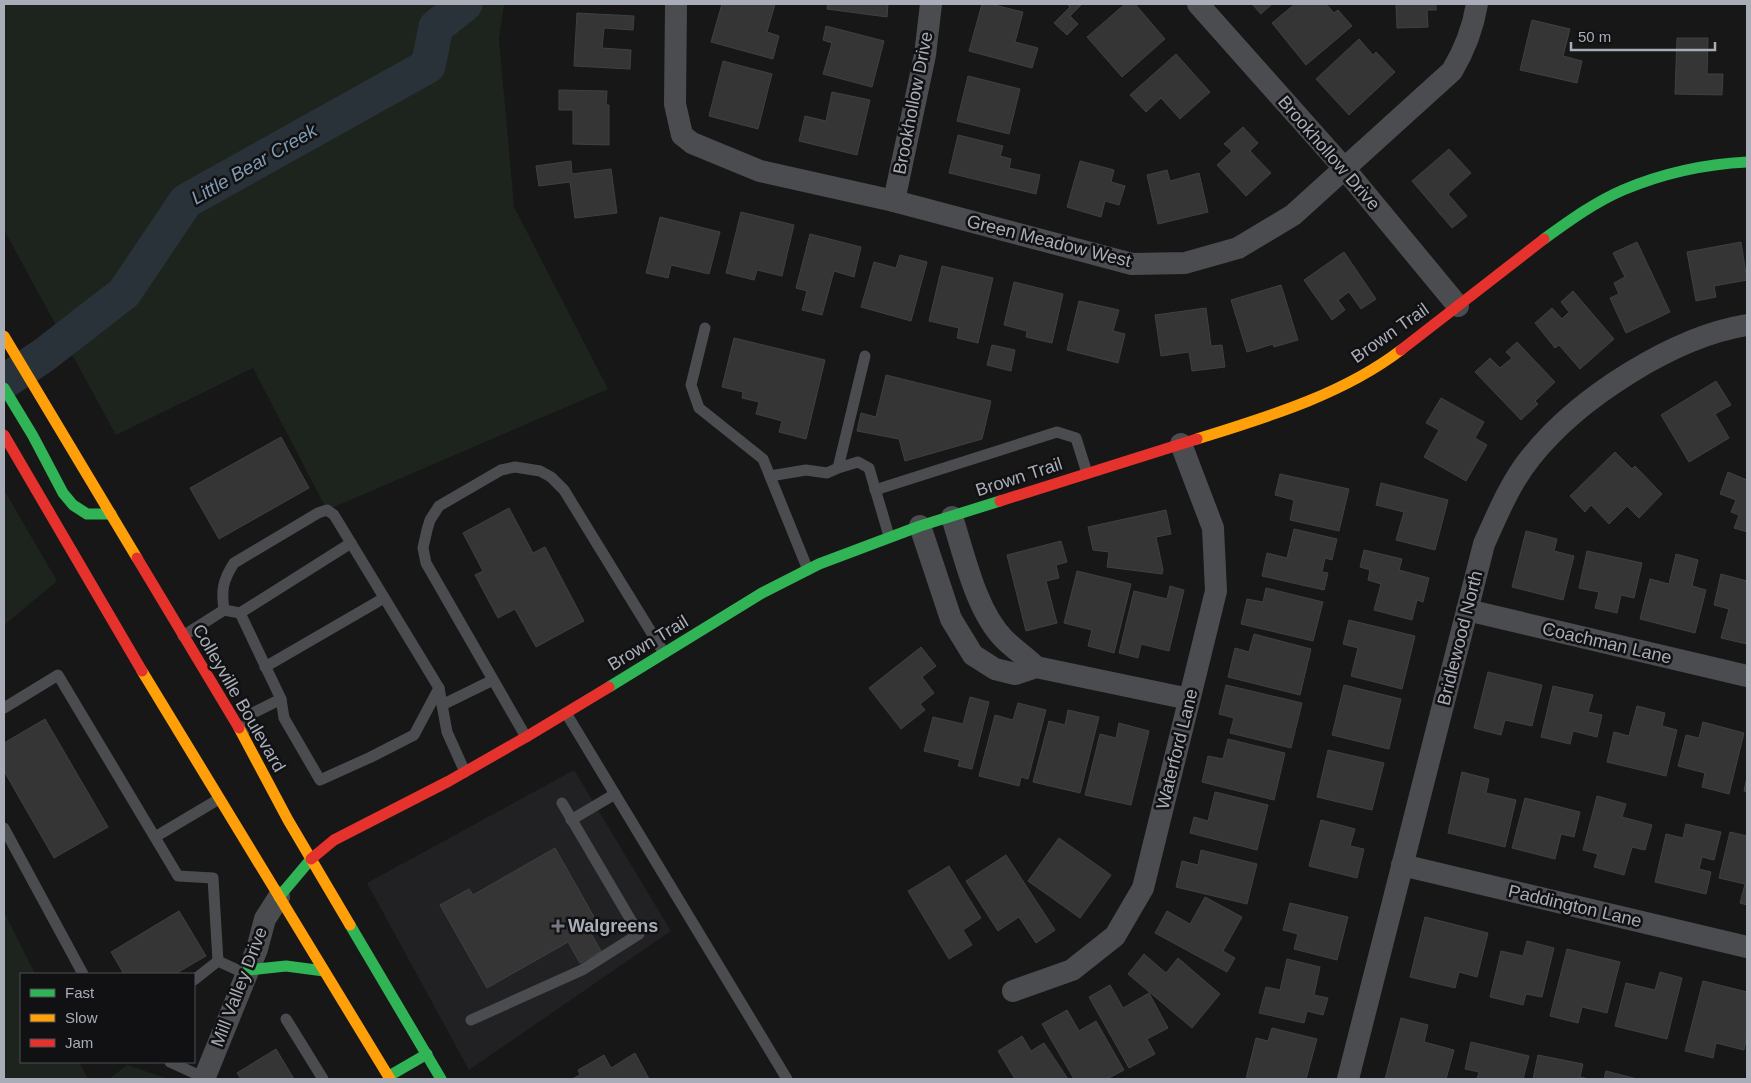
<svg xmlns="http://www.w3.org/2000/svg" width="1751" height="1083" viewBox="0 0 1751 1083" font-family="Arial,sans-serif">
  <rect width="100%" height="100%" fill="#171717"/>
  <!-- built -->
  <polygon fill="#212123" points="574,770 671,931 469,1070 367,883"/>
  <!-- green -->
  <g fill="#1d241e">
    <polygon points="4,4 504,4 499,39 514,207 608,389 327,510 253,368 116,435 4,230"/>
    <polygon points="4,490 57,581 4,625"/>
    <polygon points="4,912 35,974 21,974 21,1062 79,1062 88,1079 4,1079"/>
    <polygon points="127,1065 168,1079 109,1079"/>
  </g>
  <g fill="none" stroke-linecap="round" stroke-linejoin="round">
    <!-- river -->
    <polyline stroke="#2a3239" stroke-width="35" points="4,382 44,355 124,293 186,201 428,66 436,27 465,4"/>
  </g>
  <!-- building -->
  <g fill="#353536" stroke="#3f4043">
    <polygon points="722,4 775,4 767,32 779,36 773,59 711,42"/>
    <polygon points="828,4 888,4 887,17 827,9"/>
    <polygon points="982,4 990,4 1023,12 1015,42 1038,48 1032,68 969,51"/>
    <polygon points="1067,4 1082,4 1070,16 1078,24 1067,35 1054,23 1070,7"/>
    <polygon points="1125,4 1135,4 1165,39 1122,77 1087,37"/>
    <polygon points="1252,4 1272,4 1261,14"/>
    <polygon points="1295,4 1326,4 1334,13 1338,10 1352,26 1306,65 1272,23"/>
    <polygon points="1396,4 1436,4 1436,10 1427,10 1428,27 1397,28"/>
    <polygon points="577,13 634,16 633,30 604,28 602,48 631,50 630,69 574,66"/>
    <polygon points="1532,20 1570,29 1563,56 1582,61 1577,83 1520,70"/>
    <polygon points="826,26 884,41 872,87 823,74 832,43 823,40"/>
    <polygon points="1677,38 1708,38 1707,74 1723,74 1722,95 1675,94"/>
    <polygon points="1359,39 1373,55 1376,52 1395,72 1349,115 1316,79"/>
    <polygon points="1176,54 1210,92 1180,119 1161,98 1146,112 1130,95"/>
    <polygon points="723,61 772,74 758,129 709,116"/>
    <polygon points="968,76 1020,89 1009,134 957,121"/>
    <polygon points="559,90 607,91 606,105 609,105 609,145 573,144 573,110 559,110"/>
    <polygon points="832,92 870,100 857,155 799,141 805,116 826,121"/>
    <polygon points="1243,127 1258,143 1250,151 1271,173 1246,196 1217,165 1232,151 1224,144"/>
    <polygon points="958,135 1003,146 1000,156 1011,159 1009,168 1040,175 1036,194 949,173"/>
    <polygon points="1449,149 1471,173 1448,194 1467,216 1452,228 1412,181"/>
    <polygon points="571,161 572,174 611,169 617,213 575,218 570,182 539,186 536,166"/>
    <polygon points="1080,161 1114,170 1111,182 1125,186 1119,205 1105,201 1101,217 1067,207"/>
    <polygon points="1167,170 1170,181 1199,173 1208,212 1158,224 1147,175"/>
    <polygon points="741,212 794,225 782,276 757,270 754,280 726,273"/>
    <polygon points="660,217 720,232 709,274 671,265 668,278 646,273"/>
    <polygon points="810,234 861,247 854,277 834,271 822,315 802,310 807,291 796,288"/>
    <polygon points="1637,242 1670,312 1626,333 1610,298 1619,294 1614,283 1625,277 1613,253"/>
    <polygon points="1741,242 1747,280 1714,286 1716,297 1696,301 1687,252"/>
    <polygon points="1344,252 1376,299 1361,309 1349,292 1338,300 1345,310 1332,320 1304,280"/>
    <polygon points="900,255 927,262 911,321 861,307 874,262 896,268"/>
    <polygon points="942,266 993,278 978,343 957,338 959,328 929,321"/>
    <polygon points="1014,282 1063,294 1052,343 1026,337 1027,331 1004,325"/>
    <polygon points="1281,285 1298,340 1274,347 1273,344 1247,352 1231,300"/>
    <polygon points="1573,291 1614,339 1580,369 1559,345 1555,348 1535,323 1552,308 1562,319 1569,312 1561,302"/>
    <polygon points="1079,301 1119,310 1113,331 1125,334 1118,363 1067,350"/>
    <polygon points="1206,308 1211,346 1222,345 1225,367 1192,371 1189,352 1161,356 1155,315"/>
    <polygon points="734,338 825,360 806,439 779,432 782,421 756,414 759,402 742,398 743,392 722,387"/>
    <polygon points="1517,342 1555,382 1535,401 1538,404 1521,420 1475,372 1490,358 1500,368 1512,358 1506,352"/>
    <polygon points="992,345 1015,350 1011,371 987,365"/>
    <polygon points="886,375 991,401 982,439 905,461 899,439 857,431 861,413 876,417"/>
    <polygon points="1716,381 1731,405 1715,414 1729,438 1689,462 1661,415"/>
    <polygon points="1441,398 1484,422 1475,438 1487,445 1466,481 1424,457 1439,430 1426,423"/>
    <polygon points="281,437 309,488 219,539 190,488"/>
    <polygon points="1615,452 1632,469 1635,466 1662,494 1639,518 1627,506 1609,524 1591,505 1585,512 1570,496"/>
    <polygon points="1728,472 1747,480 1747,532 1734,528 1739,515 1731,512 1736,500 1720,494"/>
    <polygon points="1280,474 1349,489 1339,531 1290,520 1294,500 1275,495"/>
    <polygon points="1381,483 1448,500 1435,550 1396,540 1404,512 1376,505"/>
    <polygon points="509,508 533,553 545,547 584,621 536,647 515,609 498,618 475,575 483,571 463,533"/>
    <polygon points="1166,510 1171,534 1156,537 1163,570 1162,574 1107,567 1109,552 1093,550 1088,527"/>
    <polygon points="1294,529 1337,539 1332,560 1325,558 1322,572 1328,573 1324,590 1262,576 1267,553 1287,558"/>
    <polygon points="1526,531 1557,539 1554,551 1574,556 1563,600 1512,587"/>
    <polygon points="1061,541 1067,562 1056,565 1059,578 1046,581 1057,623 1026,631 1007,555"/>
    <polygon points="1364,550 1402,559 1399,570 1429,578 1423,602 1417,600 1412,620 1374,610 1381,584 1368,580 1370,570 1360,567"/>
    <polygon points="1587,551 1642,563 1634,598 1621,595 1617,613 1595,608 1599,592 1579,588"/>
    <polygon points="1676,554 1698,560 1692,586 1706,590 1695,633 1640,619 1650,579 1669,584"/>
    <polygon points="1077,571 1131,584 1114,653 1088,646 1092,630 1064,623"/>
    <polygon points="1721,574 1747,581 1747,644 1721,638 1729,609 1714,605"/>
    <polygon points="1170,586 1184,590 1169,651 1141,644 1138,658 1119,653 1134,591 1167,599"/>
    <polygon points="1266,588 1323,602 1313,641 1241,624 1247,599 1263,602"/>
    <polygon points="1349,620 1415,636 1402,689 1351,676 1358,648 1343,644"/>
    <polygon points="1254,634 1311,649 1300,695 1228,677 1235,648 1249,652"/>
    <polygon points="921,647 936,666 922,677 934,693 920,704 925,710 901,729 869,688"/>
    <polygon points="1488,672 1542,685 1532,726 1505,720 1501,735 1474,728"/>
    <polygon points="1226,685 1302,703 1291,748 1230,733 1234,718 1219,714"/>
    <polygon points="1344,685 1401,699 1389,749 1332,735"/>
    <polygon points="1553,686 1593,695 1588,712 1602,715 1597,737 1573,731 1570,744 1541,737"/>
    <polygon points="970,697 989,702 972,769 958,766 960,760 924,751 933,717 963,724"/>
    <polygon points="1018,703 1046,710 1028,779 1021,777 1019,786 979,776 995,715 1013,720"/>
    <polygon points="1637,706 1665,713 1662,726 1677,730 1666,776 1607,762 1614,732 1629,736"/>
    <polygon points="1068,710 1099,717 1080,793 1033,782 1049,721 1065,725"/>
    <polygon points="45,719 108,827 54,858 4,771 4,743"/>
    <polygon points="1703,722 1744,733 1729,794 1702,787 1705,773 1678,766 1686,735 1699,738"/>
    <polygon points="1119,723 1149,731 1131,805 1085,795 1100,734 1116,738"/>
    <polygon points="1228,739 1285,753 1274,800 1202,782 1208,756 1223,759"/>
    <polygon points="1328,750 1384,763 1372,810 1317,797"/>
    <polygon points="1462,772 1489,779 1486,793 1516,800 1505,847 1448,833"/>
    <polygon points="1747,777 1747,792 1744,791"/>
    <polygon points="1215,792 1268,805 1257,850 1190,833 1194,817 1208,821"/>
    <polygon points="1597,796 1626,804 1622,817 1652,825 1645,850 1632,847 1624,875 1594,867 1598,854 1583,850"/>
    <polygon points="1525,798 1580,812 1574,837 1561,834 1555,859 1512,848"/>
    <polygon points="1321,820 1355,829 1350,846 1364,849 1357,878 1309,866"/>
    <polygon points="1686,824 1721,832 1714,860 1702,857 1699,869 1711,872 1706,894 1655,882 1666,834 1683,838"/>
    <polygon points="1730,832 1747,836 1747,905 1740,903 1745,884 1719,878"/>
    <polygon points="1059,838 1111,875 1080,918 1028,881"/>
    <polygon points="555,848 598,924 589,930 601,951 580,963 568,942 487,988 440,905 469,889 473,895"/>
    <polygon points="1201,850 1257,864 1247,904 1176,887 1182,861 1198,865"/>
    <polygon points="1006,855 1055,930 1036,943 1019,917 998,931 966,881"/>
    <polygon points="949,866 981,918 963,930 972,945 949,959 908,891"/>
    <polygon points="1205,897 1242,917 1223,951 1235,958 1227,972 1155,933 1167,911 1190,924"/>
    <polygon points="1290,903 1348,917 1337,960 1294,949 1298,934 1283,930"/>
    <polygon points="179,911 206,956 175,974 124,974 111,952"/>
    <polygon points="1425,917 1488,933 1477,977 1459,972 1455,988 1410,977"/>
    <polygon points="1527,941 1554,948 1542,997 1526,994 1523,1005 1490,997 1501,951 1523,956"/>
    <polygon points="1567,949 1620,962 1607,1013 1582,1007 1578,1023 1550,1016"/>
    <polygon points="1144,954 1166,973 1178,958 1220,994 1192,1028 1128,974"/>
    <polygon points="1287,959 1320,967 1314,995 1328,998 1323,1015 1307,1011 1304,1023 1259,1013 1266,987 1280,990"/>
    <polygon points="1660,972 1682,978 1667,1039 1615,1026 1626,983 1655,990"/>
    <polygon points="1703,981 1747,992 1747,1035 1744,1050 1716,1043 1713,1058 1685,1051"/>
    <polygon points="1110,985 1123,1008 1149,993 1168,1028 1147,1039 1155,1054 1129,1068 1089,997"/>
    <polygon points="1067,1010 1079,1031 1096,1021 1124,1070 1107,1079 1074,1079 1042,1024"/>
    <polygon points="1401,1018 1428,1025 1424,1042 1454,1050 1446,1079 1385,1079"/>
    <polygon points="1272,1028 1317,1039 1306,1079 1246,1079 1256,1038 1268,1041"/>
    <polygon points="1022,1036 1031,1051 1044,1043 1068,1079 1015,1079 998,1051"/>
    <polygon points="1471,1042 1529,1056 1523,1079 1477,1079 1479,1072 1465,1069"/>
    <polygon points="276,1049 294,1079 241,1079 237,1073"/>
    <polygon points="635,1053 649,1079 572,1079 580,1075 578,1070 604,1055 611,1068"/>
    <polygon points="1538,1055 1583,1064 1580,1077 1589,1079 1533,1079"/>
    <polygon points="1606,1071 1637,1079 1604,1079"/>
  </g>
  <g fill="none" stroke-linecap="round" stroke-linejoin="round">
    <!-- lane -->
    <g stroke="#4b4c50" stroke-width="11">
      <polyline points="705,328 691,385 699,408 763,459 808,570"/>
      <polyline points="838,468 865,356"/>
      <polyline points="770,476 806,470 827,473 838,468 858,462 869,468 889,536"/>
      <polyline points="875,490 1057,432 1076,438 1087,473"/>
      <path d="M 224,610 C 221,590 223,580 234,563 L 318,513 L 327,510 L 334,515 L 439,688 L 447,732 L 465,772"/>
      <polyline points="240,613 351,543"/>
      <polyline points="183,636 224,610 240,613 281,699 284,718 320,780 371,757 414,735 439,688"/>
      <polyline points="265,667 384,598"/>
      <polyline points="442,705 493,680"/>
      <polyline points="4,708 58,675 178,876 213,878 218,961 246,974"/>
      <polyline points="566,713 787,1079"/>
      <polyline points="244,732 249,715 281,699"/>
      <polyline points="526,737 426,563 423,548 427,530 430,520 439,506 501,470 515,467 540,471 551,477 564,490 664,653"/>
      <polyline points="571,820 615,794"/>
      <polyline points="4,828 83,974"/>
      <polyline points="155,837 219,799"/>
      <polyline points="194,980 218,961"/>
      <polyline points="286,1019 323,1079"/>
      <polyline points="471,1020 582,970 639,934 562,803"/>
      <polyline points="170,1062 207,1079"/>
    </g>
    <!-- street -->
    <g stroke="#4b4c50" stroke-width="22">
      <path d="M 676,4 L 675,104 L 682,135 L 692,143 L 760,171 L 894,201 L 1132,264 L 1185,263 L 1238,248 L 1293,215 L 1452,71 C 1464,51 1473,28 1477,4"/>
      <polyline points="1198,4 1344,168 1458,306"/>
      <polyline points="894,201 925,55 931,4"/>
      <path d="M 952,517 C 964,554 976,611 1004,639 C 1014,649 1026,657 1036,667"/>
      <polyline points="920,526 951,619 973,655 995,669 1015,674 1036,667 1189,699"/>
      <polyline points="1467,610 1747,676"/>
      <polyline points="1402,865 1747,947"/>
      <polyline points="1013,991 1072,970 1115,936 1143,888 1216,591 1213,528 1181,444"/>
      <polyline points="204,1079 257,949 265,919 279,897"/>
      <path d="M 1348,1079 L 1484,544 C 1498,513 1510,483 1531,457 C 1578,398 1673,337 1747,325"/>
    </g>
    <!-- fast -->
    <g stroke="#30b455" stroke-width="11">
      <path d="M 1544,239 C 1569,221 1595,202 1623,190 C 1661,174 1706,164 1747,162"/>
      <polyline points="4,388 33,436 63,493 73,505 87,514 111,514"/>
      <polyline points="609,687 762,593 819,564 920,526 1000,501"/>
      <polyline points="279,897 311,859"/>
      <polyline points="350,925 441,1079"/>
      <polyline points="248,970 286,966 324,971"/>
      <polyline points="389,1076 427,1054"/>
    </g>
    <!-- slow -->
    <g stroke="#ff9f0a" stroke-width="11">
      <polyline points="4,336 137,558"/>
      <path d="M 1197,439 C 1267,417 1342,395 1401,350"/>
      <polyline points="142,671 390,1079"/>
      <polyline points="239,728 288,820 350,925"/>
    </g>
    <!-- jam -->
    <g stroke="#e5322d" stroke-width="11">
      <polyline points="1401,350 1544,239"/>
      <polyline points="4,435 142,671"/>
      <polyline points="1000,501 1197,439"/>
      <polyline points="137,558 239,728"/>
      <polyline points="311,859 334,840 449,781 526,737 609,687"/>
    </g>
  </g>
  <!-- markers -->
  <path fill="#757880" stroke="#111113" stroke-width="2" d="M555.5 918.5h5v5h5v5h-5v5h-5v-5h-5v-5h5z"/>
  <g text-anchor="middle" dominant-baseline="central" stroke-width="5" stroke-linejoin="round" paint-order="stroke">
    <!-- street labels -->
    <g font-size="18" fill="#a8adb8" stroke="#111113">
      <text transform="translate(913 103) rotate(-79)">Brookhollow Drive</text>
      <text transform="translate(1329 153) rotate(49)">Brookhollow Drive</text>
      <text transform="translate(1049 241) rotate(14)">Green Meadow West</text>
      <text transform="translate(1390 333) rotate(-35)">Brown Trail</text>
      <text transform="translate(1019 477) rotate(-18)">Brown Trail</text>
      <text transform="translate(1460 638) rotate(-76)">Bridlewood North</text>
      <text transform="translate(648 643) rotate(-31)">Brown Trail</text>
      <text transform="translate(1607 643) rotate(13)">Coachman Lane</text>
      <text transform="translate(239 698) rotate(60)">Colleyville Boulevard</text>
      <text transform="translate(1177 749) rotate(-76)">Waterford Lane</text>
      <text transform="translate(1575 906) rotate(13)">Paddington Lane</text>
      <text transform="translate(239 987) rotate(-69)">Mill Valley Drive</text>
    </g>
    <!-- poi labels -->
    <g font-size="18" font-weight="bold" fill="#a8adb8" stroke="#111113" text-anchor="start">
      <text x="568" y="926">Walgreens</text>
    </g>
    <!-- water labels -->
    <g font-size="19" font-style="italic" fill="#7f9bb3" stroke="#111113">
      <text transform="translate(254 164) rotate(-30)">Little Bear Creek</text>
    </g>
  </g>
  <!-- border -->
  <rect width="1751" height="1083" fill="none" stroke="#a8adb8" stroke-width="10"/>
  <!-- legend -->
  <rect x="20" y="973" width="175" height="90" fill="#111113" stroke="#4d4f55"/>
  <rect x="30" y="989" width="25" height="8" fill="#30b455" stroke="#4d4f55"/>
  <text x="65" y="998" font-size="15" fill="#a8adb8">Fast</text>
  <rect x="30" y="1014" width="25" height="8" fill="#ff9f0a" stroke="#4d4f55"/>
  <text x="65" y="1023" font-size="15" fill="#a8adb8">Slow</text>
  <rect x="30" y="1039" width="25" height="8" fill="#e5322d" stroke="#4d4f55"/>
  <text x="65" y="1048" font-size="15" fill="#a8adb8">Jam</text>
  <!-- scale -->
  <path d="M1571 42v8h144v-8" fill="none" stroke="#a8adb8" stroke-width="2.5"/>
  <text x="1578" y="42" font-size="15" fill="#a8adb8" stroke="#111113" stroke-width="4" paint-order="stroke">50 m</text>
</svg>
